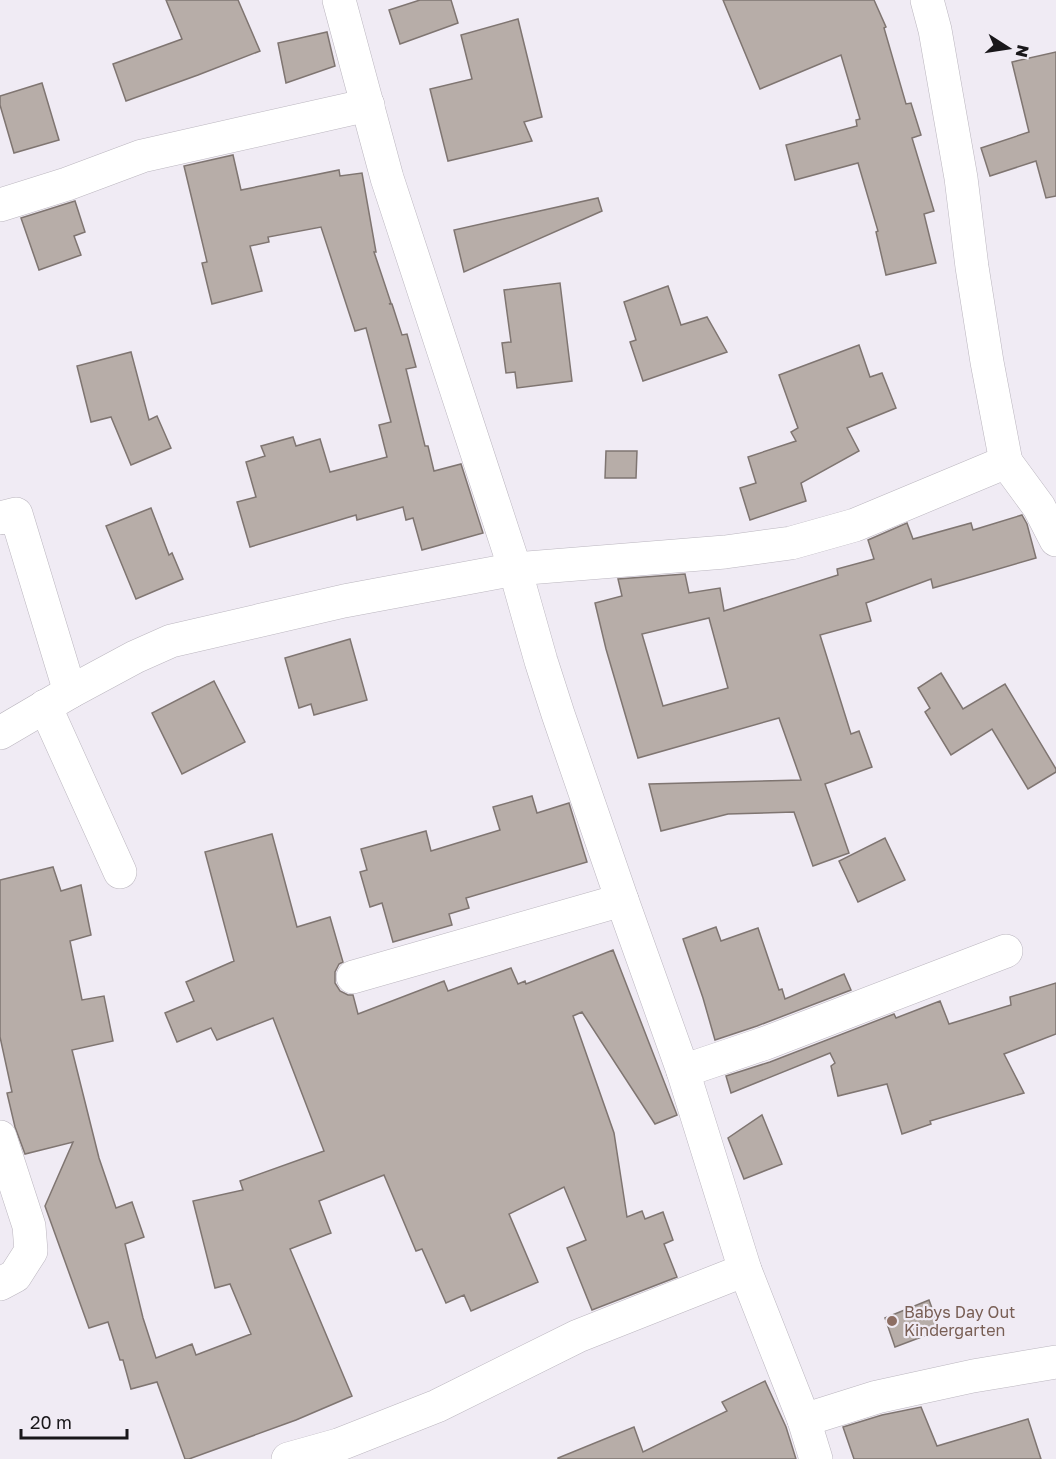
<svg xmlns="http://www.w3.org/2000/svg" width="1056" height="1459" viewBox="0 0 1056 1459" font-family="'Golos Text',sans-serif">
  <rect width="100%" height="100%" fill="#f0ebf4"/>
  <!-- building -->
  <g fill="#b7ada8" stroke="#7f7571" stroke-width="1.5" fill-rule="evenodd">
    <polygon points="166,0 238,0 260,51 198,75 126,101 113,64 182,39"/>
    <polygon points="420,0 451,0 458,23 400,44 389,10"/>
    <polygon points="723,0 874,0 886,27 884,28 906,104 911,103 921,135 912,138 934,211 924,214 936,263 886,275 876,232 878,231 858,163 795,180 786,145 857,126 856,120 860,119 841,55 760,89"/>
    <polygon points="518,19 542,117 524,122 532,141 448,161 430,89 472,79 461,35"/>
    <polygon points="327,32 335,66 286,83 278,43"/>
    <polygon points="1056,52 1056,196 1046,198 1036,161 990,176 981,148 1029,132 1012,62"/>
    <polygon points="42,83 59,140 14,153 0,105 0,96"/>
    <polygon points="233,155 241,190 339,170 340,176 362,173 376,252 374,252 391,303 389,304 392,304 402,335 407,334 416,367 406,369 425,446 428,446 434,471 461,464 483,533 422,550 413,518 406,520 403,507 357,520 356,515 250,547 237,502 256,497 246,462 265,456 261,446 293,437 296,446 320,439 330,472 387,457 379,425 391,422 366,328 355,331 321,227 268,237 269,242 250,246 262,291 212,304 202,263 207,262 184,166"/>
    <polygon points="598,198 602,211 464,272 454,230"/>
    <polygon points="75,201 85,232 74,236 81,255 39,270 21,218"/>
    <polygon points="560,283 572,381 517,388 515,372 506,373 502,343 511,342 504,290"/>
    <polygon points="668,286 681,325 707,317 727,352 643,381 630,342 636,340 624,302"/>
    <polygon points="859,345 870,377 882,373 896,408 847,428 859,451 801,483 806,501 750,520 740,488 756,483 748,457 796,441 791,432 798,428 779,375"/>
    <polygon points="131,352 149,420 157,416 171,448 131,465 111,417 91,422 77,366"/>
    <polygon points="606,451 637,451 636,478 605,478"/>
    <polygon points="151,508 169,555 172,553 183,579 136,599 106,526"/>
    <path d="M 1022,515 L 1027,524 L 1036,558 L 933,588 L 931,579 L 866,603 L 871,621 L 820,635 L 851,734 L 859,731 L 872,767 L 825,784 L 849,853 L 813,866 L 794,812 L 728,814 L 661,831 L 649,784 L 801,780 L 779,718 L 638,758 L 606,649 L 595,603 L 622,596 L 618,579 L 685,574 L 689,593 L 720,588 L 724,611 L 838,575 L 837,569 L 874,559 L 868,540 L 907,523 L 913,539 L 971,523 L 973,530 ZM 709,618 L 728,688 L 663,706 L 642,634 Z"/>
    <polygon points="350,639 367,700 314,715 311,704 299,708 285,658"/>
    <polygon points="941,673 963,709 1005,684 1056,769 1056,772 1028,789 992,729 951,755 925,712 930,708 918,688"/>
    <polygon points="214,681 245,742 182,774 152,713"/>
    <polygon points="532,796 537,813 569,803 587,862 466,898 469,908 449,914 452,925 393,942 382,903 370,907 360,872 367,870 361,849 426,831 431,851 500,830 493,807"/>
    <polygon points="272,834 297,927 330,917 343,962 339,964 335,972 335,983 340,991 348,995 353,995 358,1014 444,981 448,991 511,968 518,984 525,981 526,984 613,950 677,1115 655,1124 582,1012 573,1016 614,1133 627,1217 642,1211 645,1219 663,1212 673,1240 664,1244 677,1277 592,1310 567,1248 586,1240 564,1187 509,1214 538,1282 471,1311 464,1295 446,1303 422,1249 416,1251 384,1175 319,1201 331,1233 290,1249 352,1396 296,1420 189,1459 185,1459 157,1382 131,1389 123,1360 120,1360 108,1322 89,1328 45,1206 73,1142 25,1154 15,1127 7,1093 12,1092 0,1037 0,880 53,867 61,891 81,885 91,935 70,941 82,1000 104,996 113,1041 72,1050 99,1158 116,1208 132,1202 144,1237 125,1244 143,1318 156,1358 192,1344 196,1355 251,1334 230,1284 215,1288 193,1201 243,1190 240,1181 324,1151 273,1018 217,1040 211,1028 177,1042 165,1013 194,1001 186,982 234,961 205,852"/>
    <polygon points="885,838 905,880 858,902 839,861"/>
    <polygon points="716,927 721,941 758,928 779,990 782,989 785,999 844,974 851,990 757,1026 715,1040 703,998 683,939"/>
    <polygon points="1056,983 1056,1034 1004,1054 1024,1093 930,1121 931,1124 902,1134 887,1084 838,1096 831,1066 835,1063 830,1053 731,1093 726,1076 770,1062 894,1014 896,1018 940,1001 949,1024 1011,1005 1010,997"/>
    <polygon points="762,1115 782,1164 744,1179 728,1138"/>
    <polygon points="929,1300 940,1330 895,1347 885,1318"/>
    <polygon points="765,1381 786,1427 796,1459 558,1459 558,1458 634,1427 643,1452 727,1411 722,1402"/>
    <polygon points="921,1407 937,1446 1028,1419 1041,1459 854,1459 843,1427 882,1415"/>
  </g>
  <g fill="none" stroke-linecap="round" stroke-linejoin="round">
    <defs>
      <g id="minor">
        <polyline points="339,0 387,178 515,569 541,661 558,714 622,900 683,1071 745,1270 804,1420 816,1459"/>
        <polyline points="927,0 935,30 961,178 972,267 987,362 1006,462"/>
        <polyline points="0,205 67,184 142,156 368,105"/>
        <polyline points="0,518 16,514 70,692"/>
        <polyline points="45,706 120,872"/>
        <polyline points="0,733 70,692 135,657 171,641 344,601 515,569 725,552 791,543 855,525 1006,462 1039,507 1056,540"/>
        <polyline points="353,977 622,900"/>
        <polyline points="683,1071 763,1044 1006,951"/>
        <polyline points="0,1137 29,1226 31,1251 15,1276 0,1284"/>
        <polyline points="804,1420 877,1397 973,1376 1056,1362"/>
        <polyline points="288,1459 338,1445 437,1406 578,1336 745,1270"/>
      </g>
    </defs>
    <!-- minor casing -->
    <use href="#minor" stroke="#bbb6bf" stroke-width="34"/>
    <!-- minor -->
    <use href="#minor" stroke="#fff" stroke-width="33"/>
  </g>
  <!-- markers -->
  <circle fill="#8d6e63" stroke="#f0ebf4" stroke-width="2" cx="892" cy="1321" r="6"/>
  <g text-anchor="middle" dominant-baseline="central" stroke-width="4.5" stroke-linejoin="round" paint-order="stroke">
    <!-- education labels -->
    <g font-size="16" fill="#785e54" stroke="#f0ebf4" text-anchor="start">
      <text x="904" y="1312">Babys Day Out<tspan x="904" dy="18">Kindergarten</tspan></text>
    </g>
  </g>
  <!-- north arrow -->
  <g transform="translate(1008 48) rotate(102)" stroke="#f0ebf4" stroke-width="4.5" paint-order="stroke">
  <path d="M0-4.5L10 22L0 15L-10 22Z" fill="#19171a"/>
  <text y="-9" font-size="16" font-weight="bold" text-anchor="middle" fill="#19171a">N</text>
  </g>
  <!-- scale -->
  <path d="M21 1429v9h106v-9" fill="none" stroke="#19171a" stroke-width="3"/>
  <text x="30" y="1429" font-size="18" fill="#19171a" stroke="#f0ebf4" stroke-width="4.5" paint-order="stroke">20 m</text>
</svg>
